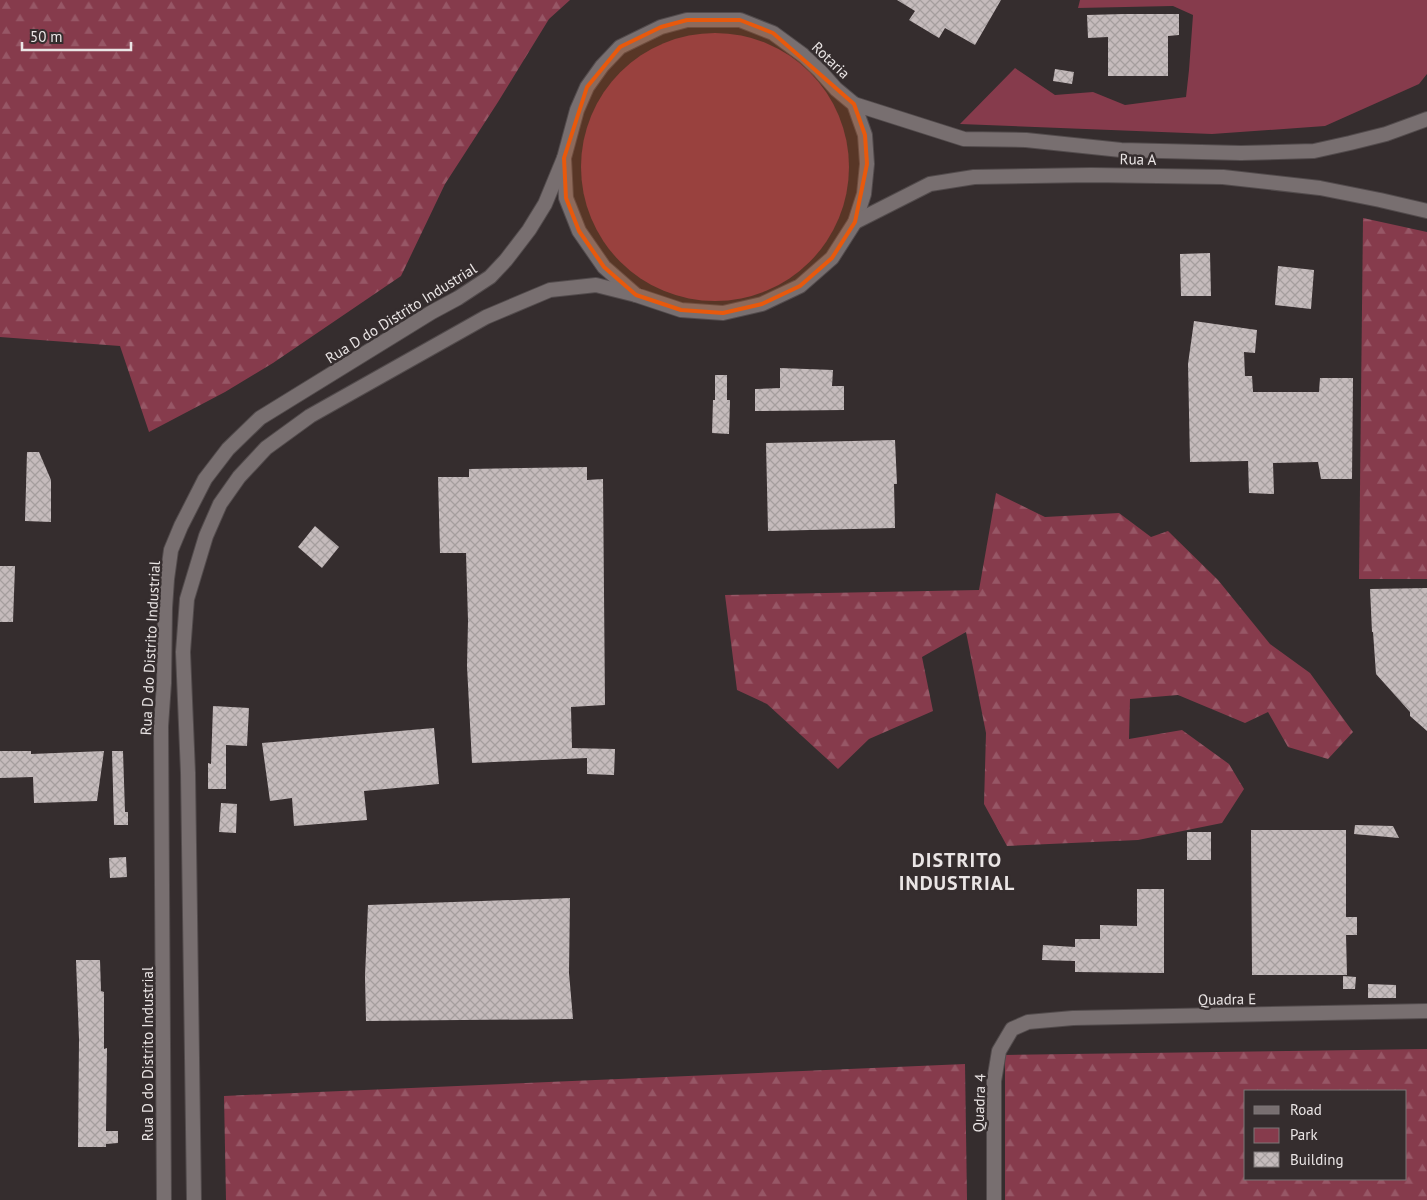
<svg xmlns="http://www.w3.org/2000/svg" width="1427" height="1200" viewBox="0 0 1427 1200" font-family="'PT Sans',sans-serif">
  <defs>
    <pattern id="forest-firs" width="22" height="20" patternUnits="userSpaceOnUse" patternTransform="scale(1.25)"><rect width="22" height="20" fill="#863b4c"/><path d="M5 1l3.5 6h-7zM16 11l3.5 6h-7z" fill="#975766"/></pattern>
    <pattern id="building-cross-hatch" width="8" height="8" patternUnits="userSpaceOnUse" patternTransform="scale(1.25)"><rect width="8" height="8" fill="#c5bbbc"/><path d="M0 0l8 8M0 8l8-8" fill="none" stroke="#a59e9e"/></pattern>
  </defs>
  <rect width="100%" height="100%" fill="#352d2e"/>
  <!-- green -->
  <g fill="#863b4c">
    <polygon points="1080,0 1427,0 1427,74 1419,84 1325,126 1212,134 960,124 1015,68 1055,95 1093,92 1125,105 1186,97 1189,70 1193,15 1173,6 1078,8"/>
    <circle cx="715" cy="167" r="134"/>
  </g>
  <!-- forest -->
  <g fill="url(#forest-firs)" fill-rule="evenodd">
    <polygon points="0,0 570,0 549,19 498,102 445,184 401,276 273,363 225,392 149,432 120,346 0,337"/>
    <polygon points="1363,218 1427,232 1427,579 1359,579"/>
    <polygon points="996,493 1045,517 1119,513 1151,537 1168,531 1218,580 1270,644 1310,673 1353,732 1328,759 1288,747 1268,712 1245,723 1178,695 1130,699 1129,739 1182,730 1229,764 1244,789 1222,823 1138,840 1007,846 984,804 986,733 966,632 922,657 933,711 869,739 838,769 767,704 737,690 725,595 979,590"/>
    <path d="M 1427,1049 L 1427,1200 L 1005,1200 L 1005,1055 ZM 1246,1091 L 1406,1091 L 1406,1179 L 1246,1179 Z"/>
    <polygon points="965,1064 967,1200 226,1200 224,1096"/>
  </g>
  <!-- building -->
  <g fill="url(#building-cross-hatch)">
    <polygon points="897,0 1001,0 975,45 945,28 939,38 909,20 915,11"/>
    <polygon points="1124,14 1179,14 1179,35 1168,36 1168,76 1108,76 1108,37 1088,38 1087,15"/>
    <polygon points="1055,69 1074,72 1072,84 1053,81"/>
    <polygon points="1210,253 1211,296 1181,296 1180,254"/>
    <polygon points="1278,266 1314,270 1311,309 1275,305"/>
    <polygon points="1194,321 1257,330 1255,353 1244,352 1245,376 1252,376 1253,392 1319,392 1320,378 1353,378 1352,479 1321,479 1318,462 1273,463 1274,494 1249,493 1248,461 1190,462 1188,364"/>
    <polygon points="780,368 833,370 832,386 844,386 844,410 755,411 755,389 780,388"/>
    <polygon points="715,375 727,375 727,400 730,400 729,434 712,433 713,400 715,400"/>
    <polygon points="895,440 897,484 894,484 895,528 768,531 766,443"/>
    <polygon points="27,452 39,452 51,480 51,522 25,521"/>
    <polygon points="587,467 587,480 603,479 605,705 571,707 572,748 615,749 614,775 587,774 587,758 472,763 467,666 468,621 466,553 440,553 438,477 469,477 469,469"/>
    <polygon points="315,526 339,547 322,568 298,547"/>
    <polygon points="0,566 15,566 13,622 0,622"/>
    <polygon points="1427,588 1427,731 1410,716 1410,712 1376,674 1373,632 1372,632 1370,589"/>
    <polygon points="213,706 249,708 247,746 226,745 226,789 208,789 208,763 211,764"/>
    <polygon points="434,728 439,784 364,791 367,820 294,826 292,798 270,801 262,743"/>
    <polygon points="0,751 31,751 31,754 104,751 97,801 34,803 33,777 0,778"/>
    <polygon points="112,751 123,751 125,812 128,812 128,825 114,825"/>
    <polygon points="221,803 237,804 236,833 219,832"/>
    <polygon points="1355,825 1393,826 1399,838 1354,834"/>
    <polygon points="1251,830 1346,830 1346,917 1357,917 1357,935 1346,935 1347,975 1252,975"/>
    <rect x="1187" y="832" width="24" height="28"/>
    <polygon points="126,857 127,877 110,878 109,858"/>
    <polygon points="1137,889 1164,889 1164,973 1075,972 1075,961 1042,960 1043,945 1075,947 1075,939 1100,939 1100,925 1137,926"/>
    <polygon points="570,898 569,973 573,1019 366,1021 365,976 368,905"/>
    <polygon points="76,960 100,960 101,991 104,992 104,1049 107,1048 106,1131 118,1131 118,1143 106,1144 106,1147 78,1147 79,1039"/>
    <polygon points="1343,976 1356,977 1355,989 1343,989"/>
    <polygon points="1368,984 1396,985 1396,998 1368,998"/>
  </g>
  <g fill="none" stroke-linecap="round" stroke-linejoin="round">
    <defs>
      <g id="minor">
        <polygon points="687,20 740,20 773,33 803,55 820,71 836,89 854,104 865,135 867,164 864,194 855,222 832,258 800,286 762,304 723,313 681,310 636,295 604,267 579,231 566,198 564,158 577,110 587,87 602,66 620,47 661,27"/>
        <polyline points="854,104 964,139 1026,140 1121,150 1241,153 1314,151 1350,143 1386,134 1427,119"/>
        <polyline points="855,222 930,184 974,177 1091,175 1223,177 1320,188 1380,200 1427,211"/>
        <polyline points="164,1200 161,726 164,683 165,608 167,579 171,550 181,526 205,479 228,449 260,418 432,312 458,298 490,277 506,260 529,230 545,204 564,158"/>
        <polyline points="194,1200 188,773 183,652 187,599 206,536 220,504 239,477 266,448 310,416 486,317 550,290 596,285 636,295"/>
        <polyline points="994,1200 994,1081 999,1051 1012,1029 1028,1022 1073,1018 1427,1011"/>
      </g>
    </defs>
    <!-- minor casing -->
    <use href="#minor" stroke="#524b4c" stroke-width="16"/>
    <!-- minor -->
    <use href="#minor" stroke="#786f70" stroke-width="14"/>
  </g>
  <!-- marked area -->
  <path fill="#e8590c" fill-opacity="0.2" stroke="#e8590c" stroke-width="4" stroke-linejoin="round" d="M 687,20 L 740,20 L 773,33 L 854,104 L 865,135 L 867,164 L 855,222 L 832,258 L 800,286 L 762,304 L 723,313 L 681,310 L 636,295 L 604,267 L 579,231 L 566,198 L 564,158 L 587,87 L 620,47 L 661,27 Z"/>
  <g text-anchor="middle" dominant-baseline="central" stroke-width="5" stroke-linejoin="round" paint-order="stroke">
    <!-- street labels -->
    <g font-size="15" fill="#eae5e5" stroke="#352d2e">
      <text transform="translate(831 60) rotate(44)">Rotaria</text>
      <text transform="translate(1138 159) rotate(1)">Rua A</text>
      <text transform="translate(401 313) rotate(-32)">Rua D do Distrito Industrial</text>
      <text transform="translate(150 648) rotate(-87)">Rua D do Distrito Industrial</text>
      <text transform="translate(1227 999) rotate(-1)">Quadra E</text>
      <text transform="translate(147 1054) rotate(-90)">Rua D do Distrito Industrial</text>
      <text transform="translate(979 1103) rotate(-88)">Quadra 4</text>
    </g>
    <!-- district labels -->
    <g font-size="20" font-weight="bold" letter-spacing="1" fill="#eae5e5" stroke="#352d2e">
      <text x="957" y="860">DISTRITO<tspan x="957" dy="23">INDUSTRIAL</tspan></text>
    </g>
  </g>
  <!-- legend -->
  <rect x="1244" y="1090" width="162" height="90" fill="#352d2e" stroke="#7d7777"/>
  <rect x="1254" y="1106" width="25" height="8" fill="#786f70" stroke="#7d7777"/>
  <text x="1290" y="1115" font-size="15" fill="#eae5e5">Road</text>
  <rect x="1254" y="1128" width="25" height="15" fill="#863b4c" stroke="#7d7777"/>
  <text x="1290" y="1140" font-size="15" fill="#eae5e5">Park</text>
  <rect x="1254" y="1152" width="25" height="15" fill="url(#building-cross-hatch)" stroke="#7d7777"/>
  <text x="1290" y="1165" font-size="15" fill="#eae5e5">Building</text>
  <!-- scale -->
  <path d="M22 42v8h109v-8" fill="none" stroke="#eae5e5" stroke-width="2.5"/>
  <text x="30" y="42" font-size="15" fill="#eae5e5" stroke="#352d2e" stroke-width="4" paint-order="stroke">50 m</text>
</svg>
